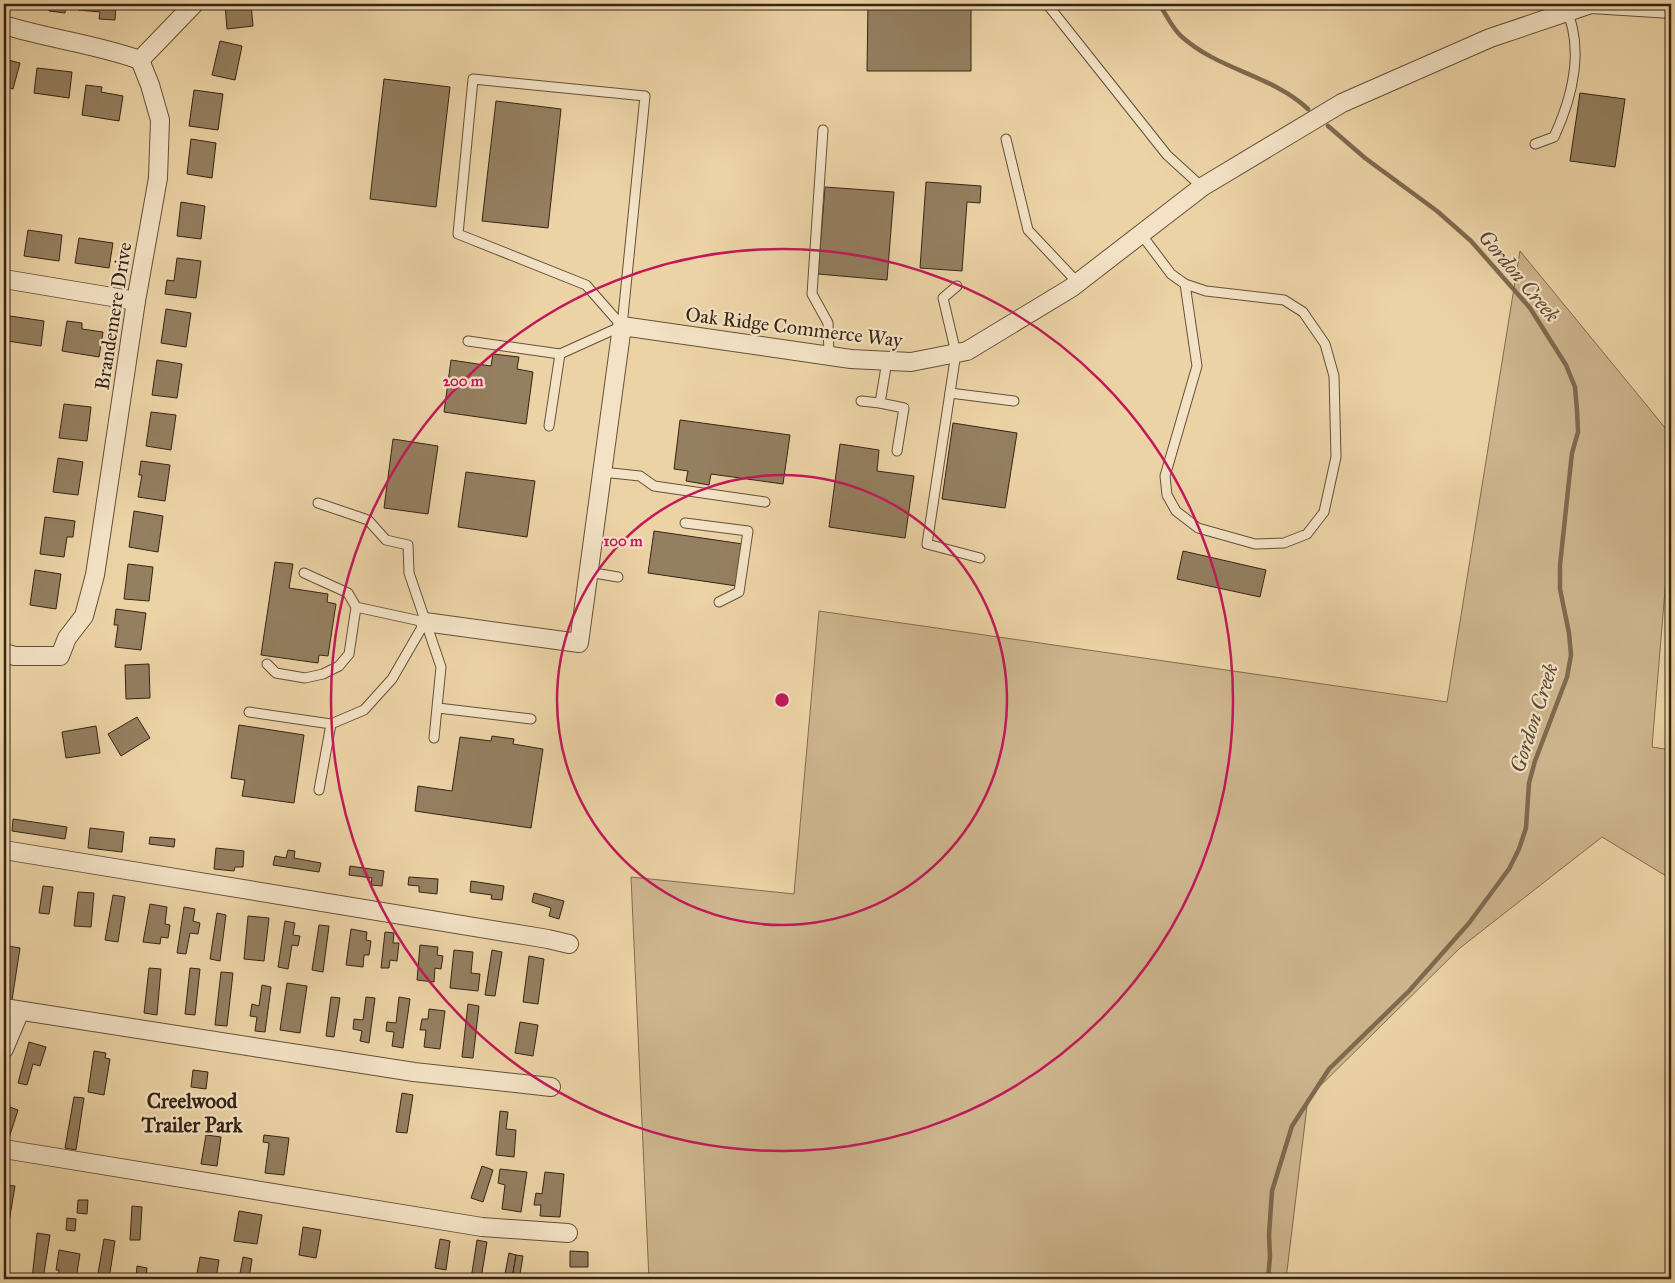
<svg xmlns="http://www.w3.org/2000/svg" width="1675" height="1283" viewBox="0 0 1675 1283" font-family="'IM FELL Great Primer',serif">
  <rect width="100%" height="100%" fill="#ecd3a6"/>
  <filter id="stains"><feTurbulence type="fractalNoise" baseFrequency=".004" numOctaves="4"/><feColorMatrix values="0 0 0 0 .2 0 0 0 0 .09 0 0 0 0 .02 0 0 0 .5 -.17"/></filter>
  <radialGradient id="worn" r=".72"><stop offset=".6" stop-color="#630" stop-opacity="0"/><stop offset="1" stop-color="#630" stop-opacity=".3"/></radialGradient>
  <!-- green -->
  <polygon fill="#cdb58d" stroke="#816c51" points="1520,251 1671,435 1671,518 1652,747 1671,750 1671,879 1602,837 1460,948 1308,1098 1286,1279 649,1279 631,877 794,894 819,611 1447,702"/>
  <g fill="none" stroke-linecap="round" stroke-linejoin="round">
    <!-- stream -->
    <g stroke="#7e6a4f" stroke-width="4.5">
      <path d="M 1159,4 C 1166,14 1172,28 1181,36 C 1218,70 1272,75 1308,109"/>
      <polyline points="1268,1279 1270,1257 1269,1235 1272,1191 1292,1126 1329,1069 1409,991 1469,923 1509,869 1519,849 1526,828 1529,783 1535,761 1567,677 1571,655 1569,633 1560,589 1560,565 1572,453 1578,432 1577,410 1575,387 1566,365 1530,308 1471,241 1437,211 1365,158 1328,126"/>
    </g>
  </g>
  <!-- building -->
  <g fill="#947f60" stroke="#352415">
    <polygon points="36,4 66,4 65,13 49,11 50,6"/>
    <polygon points="79,4 116,4 115,20 99,19 100,12 78,10"/>
    <polygon points="225,4 251,4 253,26 227,29"/>
    <polygon points="858,4 971,4 971,71 867,71 868,4"/>
    <polygon points="220,41 242,46 235,80 212,75"/>
    <polygon points="4,59 20,63 13,89 4,86"/>
    <polygon points="37,68 72,72 69,98 34,93"/>
    <polygon points="384,79 450,87 436,207 370,199"/>
    <polygon points="86,85 102,87 101,92 123,96 119,121 82,115"/>
    <polygon points="194,90 223,94 218,130 189,126"/>
    <polygon points="1580,93 1625,99 1615,167 1570,161"/>
    <polygon points="496,101 561,109 548,228 482,221"/>
    <polygon points="191,139 216,143 212,178 187,174"/>
    <polygon points="926,182 981,186 980,203 967,202 962,271 920,268"/>
    <polygon points="825,187 894,192 887,280 818,274"/>
    <polygon points="181,202 205,206 201,239 177,236"/>
    <polygon points="4,229 7,229 4,251"/>
    <polygon points="28,230 62,235 59,261 24,256"/>
    <polygon points="79,238 113,243 109,268 75,263"/>
    <polygon points="177,258 201,261 196,298 165,294 167,280 174,281"/>
    <polygon points="166,309 191,313 186,347 161,343"/>
    <polygon points="10,316 44,321 41,346 7,341"/>
    <polygon points="67,321 82,323 82,329 103,332 99,357 62,351"/>
    <polygon points="493,354 519,357 517,369 533,372 526,424 444,412 451,360 491,366"/>
    <polygon points="157,360 182,364 177,398 152,395"/>
    <polygon points="64,404 91,407 87,441 59,438"/>
    <polygon points="151,412 176,415 171,450 146,446"/>
    <polygon points="680,420 790,435 783,484 711,474 709,485 686,481 688,471 674,469"/>
    <polygon points="953,423 1017,433 1005,508 942,499"/>
    <polygon points="393,439 438,446 428,514 384,508"/>
    <polygon points="840,444 879,450 877,471 914,476 905,538 829,527"/>
    <polygon points="58,458 83,462 78,495 53,492"/>
    <polygon points="141,461 170,465 165,501 138,497 142,475 139,475"/>
    <polygon points="466,472 535,481 527,537 458,527"/>
    <polygon points="134,511 163,516 158,552 129,547"/>
    <polygon points="45,517 75,521 73,537 67,537 64,557 40,554"/>
    <polygon points="654,531 743,544 737,586 648,573"/>
    <polygon points="1183,551 1266,570 1260,597 1177,579"/>
    <polygon points="275,562 293,564 289,588 328,594 327,602 336,604 328,656 319,655 318,663 261,655"/>
    <polygon points="128,564 153,567 149,601 124,599"/>
    <polygon points="35,570 61,574 56,609 30,605"/>
    <polygon points="116,609 146,613 141,650 115,647 118,625 114,625"/>
    <polygon points="149,664 150,698 126,699 125,665"/>
    <polygon points="137,717 150,738 121,756 108,734"/>
    <polygon points="239,725 304,735 294,803 242,796 245,780 231,778"/>
    <polygon points="96,726 100,753 66,758 62,732"/>
    <polygon points="492,736 514,739 513,744 543,749 531,828 415,811 418,786 452,791 460,737 491,741"/>
    <polygon points="13,819 67,827 65,839 12,831"/>
    <polygon points="90,828 124,832 122,852 88,848"/>
    <polygon points="150,837 175,839 174,847 149,844"/>
    <polygon points="216,848 244,851 243,867 235,867 234,871 214,869"/>
    <polygon points="288,850 295,851 294,858 321,863 319,872 273,865 275,856 286,858"/>
    <polygon points="350,866 384,871 382,886 371,885 372,878 349,875"/>
    <polygon points="409,877 438,879 437,894 419,892 419,886 408,885"/>
    <polygon points="471,881 504,886 502,900 491,899 492,895 470,892"/>
    <polygon points="43,886 53,887 49,914 39,913"/>
    <polygon points="78,892 94,893 91,927 74,926"/>
    <polygon points="534,893 564,901 559,919 549,916 551,908 532,902"/>
    <polygon points="113,895 125,897 118,942 105,940"/>
    <polygon points="4,896 8,897 8,906 4,906"/>
    <polygon points="150,904 167,907 165,924 170,925 168,938 161,937 160,944 143,942"/>
    <polygon points="184,907 195,909 193,921 200,923 198,934 190,933 186,954 177,953"/>
    <polygon points="217,913 226,915 220,961 210,959"/>
    <polygon points="248,916 269,918 264,961 244,959"/>
    <polygon points="285,921 295,923 293,935 300,936 298,946 292,945 288,969 278,967"/>
    <polygon points="319,925 329,926 323,972 312,970"/>
    <polygon points="351,929 367,932 366,940 371,941 369,955 364,955 363,967 346,965"/>
    <polygon points="385,932 394,933 393,943 399,943 397,961 390,960 389,968 381,968"/>
    <polygon points="420,945 438,947 437,955 443,956 441,969 435,968 434,982 417,980"/>
    <polygon points="8,946 20,948 12,1000 4,999 4,974"/>
    <polygon points="454,950 473,952 471,973 480,974 478,991 450,988"/>
    <polygon points="492,950 502,952 495,996 485,995"/>
    <polygon points="529,956 544,959 538,1004 523,1002"/>
    <polygon points="149,968 161,969 157,1015 144,1013"/>
    <polygon points="190,968 200,969 195,1015 185,1014"/>
    <polygon points="221,972 233,973 227,1026 215,1025"/>
    <polygon points="287,983 307,986 300,1033 280,1030"/>
    <polygon points="262,985 271,987 265,1032 255,1031 257,1017 250,1016 252,1004 259,1006"/>
    <polygon points="331,997 340,998 334,1037 326,1036"/>
    <polygon points="366,997 375,998 369,1043 360,1041 362,1031 353,1029 354,1019 363,1020"/>
    <polygon points="399,997 410,999 403,1048 392,1046 394,1032 386,1031 387,1022 396,1023"/>
    <polygon points="468,1004 479,1006 473,1058 462,1057"/>
    <polygon points="429,1009 445,1011 440,1049 424,1047 426,1030 420,1030 422,1019 428,1019"/>
    <polygon points="520,1022 538,1025 533,1056 515,1053"/>
    <polygon points="29,1042 46,1047 40,1066 33,1064 27,1085 18,1083"/>
    <polygon points="94,1051 106,1053 105,1058 110,1059 104,1095 88,1092"/>
    <polygon points="193,1070 208,1072 206,1089 191,1087"/>
    <polygon points="402,1093 413,1095 407,1133 396,1132"/>
    <polygon points="74,1097 84,1098 76,1150 65,1148"/>
    <polygon points="10,1107 18,1110 9,1138 4,1136 4,1125"/>
    <polygon points="500,1111 508,1112 506,1129 516,1130 514,1157 496,1155"/>
    <polygon points="206,1135 221,1137 217,1166 201,1164"/>
    <polygon points="264,1135 289,1138 284,1175 265,1173 269,1143 263,1142"/>
    <polygon points="482,1166 493,1170 483,1202 471,1198"/>
    <polygon points="500,1169 527,1172 521,1212 502,1209 505,1185 498,1183"/>
    <polygon points="545,1172 564,1174 560,1217 540,1216 541,1205 534,1205 536,1193 542,1194"/>
    <polygon points="4,1185 15,1186 9,1222 4,1221"/>
    <polygon points="78,1200 88,1200 87,1214 77,1213"/>
    <polygon points="132,1206 142,1207 140,1240 130,1240"/>
    <polygon points="239,1211 262,1215 257,1244 234,1241"/>
    <polygon points="67,1218 76,1219 75,1231 66,1230"/>
    <polygon points="303,1227 321,1230 316,1258 299,1255"/>
    <polygon points="37,1233 50,1235 43,1279 32,1279"/>
    <polygon points="104,1239 115,1241 109,1279 97,1279"/>
    <polygon points="440,1239 450,1241 446,1270 435,1268"/>
    <polygon points="477,1240 487,1242 481,1279 471,1279"/>
    <polygon points="59,1250 80,1254 76,1279 58,1279 59,1270 56,1270"/>
    <polygon points="570,1251 588,1252 588,1267 570,1267"/>
    <polygon points="509,1253 516,1255 512,1279 504,1279"/>
    <polygon points="516,1255 523,1256 520,1274 513,1273"/>
    <polygon points="200,1257 219,1260 216,1279 196,1279"/>
    <polygon points="243,1257 252,1259 249,1279 239,1279"/>
    <polygon points="137,1266 147,1268 146,1279 136,1279"/>
  </g>
  <g fill="none" stroke-linecap="round" stroke-linejoin="round">
    <defs>
      <g id="lane">
        <polyline points="1047,4 1167,155 1202,187"/>
        <polyline points="823,130 812,294 828,323 829,355"/>
        <polyline points="1006,139 1028,230 1078,283"/>
        <path d="M 1535,144 L 1554,137 C 1573,96 1585,46 1564,4"/>
        <polyline points="1141,234 1171,274 1185,284 1206,291 1284,300 1303,312 1325,344 1334,376 1336,457 1324,512 1307,534 1284,543 1255,544 1198,528 1176,511 1167,495 1165,476 1197,366 1185,284"/>
        <polyline points="957,286 943,298 956,353 927,544 980,558"/>
        <polyline points="468,341 560,354 622,326 586,285 458,234 473,79 645,96 622,326"/>
        <polyline points="950,393 1014,401"/>
        <polyline points="861,401 880,403 887,361"/>
        <polyline points="880,403 904,408 897,451"/>
        <polyline points="549,426 560,354"/>
        <polyline points="602,472 640,476 654,486 765,502"/>
        <polyline points="318,503 368,520 386,540 408,545 409,573 441,667 434,738"/>
        <polyline points="685,523 748,531 739,592 719,602"/>
        <polyline points="588,572 618,577"/>
        <polyline points="356,607 425,622"/>
        <polyline points="267,664 276,673 305,678 323,674 339,666 349,654 356,607 348,593 304,573"/>
        <polyline points="438,708 531,719"/>
        <polyline points="249,712 331,724 319,790"/>
        <polyline points="331,724 364,710 392,679 425,622"/>
      </g>
      <g id="street">
        <path d="M 4,25 C 49,39 96,44 140,60 L 150,85 L 160,120 L 158,178 L 136,301 L 95,575 L 84,616 L 67,638 L 60,656 L 15,656 L 4,653"/>
        <polyline points="140,60 194,4"/>
        <polyline points="4,279 136,301"/>
        <polyline points="425,622 579,643 622,326 851,359 911,362 967,351 1071,288 1202,187 1342,103 1490,38 1591,4 1671,9"/>
        <polyline points="4,850 548,939 569,944"/>
        <polyline points="4,1008 414,1072 551,1087"/>
        <polyline points="4,1049 20,1011"/>
        <polyline points="4,1149 482,1227 568,1233"/>
      </g>
    </defs>
    <!-- lane casing -->
    <use href="#lane" stroke="#635039" stroke-width="11"/>
    <!-- street casing -->
    <use href="#street" stroke="#635039" stroke-width="20"/>
    <!-- lane -->
    <use href="#lane" stroke="#f3e2c5" stroke-width="9"/>
    <!-- street -->
    <use href="#street" stroke="#f3e2c5" stroke-width="18"/>
  </g>
  <!-- distance rings -->
  <g fill="none" stroke="#c2185b" stroke-width="2.5">
    <circle cx="782" cy="700" r="225"/>
    <circle cx="782" cy="700" r="451"/>
  </g>
  <g text-anchor="middle" dominant-baseline="central" stroke-width="4.5" stroke-linejoin="round" paint-order="stroke">
    <!-- street labels -->
    <g font-size="20" fill="#352415" stroke="#f3e2c5">
      <text transform="translate(113 316) rotate(-81)">Brandemere Drive</text>
      <text transform="translate(794 327) rotate(7)">Oak Ridge Commerce Way</text>
    </g>
    <!-- water labels -->
    <g font-size="21" font-style="italic" fill="#594732" stroke="#f3e2c5">
      <text transform="translate(1519 276) rotate(50)">Gordon Creek</text>
      <text transform="translate(1534 718) rotate(-72)">Gordon Creek</text>
    </g>
    <!-- neighbourhood labels -->
    <g font-size="21" font-weight="bold" fill="#352415" stroke="#f3e2c5">
      <text x="192" y="1101">Creelwood<tspan x="192" dy="24">Trailer Park</tspan></text>
    </g>
  </g>
  <circle cx="782" cy="700" r="8" fill="#c2185b" stroke="#f3e2c5" stroke-width="2.5"/>
  <g font-size="15" text-anchor="middle" font-weight="bold" fill="#c2185b" stroke="#f3e2c5" stroke-width="4.5" stroke-linejoin="round" paint-order="stroke">
    <text x="463" y="386">200 m</text>
    <text x="623" y="546">100 m</text>
  </g>
  <!-- margin -->
  <rect width="1675" height="1283" fill="none" stroke="#ecd3a6" stroke-width="20"/>
  <rect x="5" y="5" width="1665" height="1273" fill="none" stroke="#352415" stroke-width="2.5"/>
  <rect x="10" y="10" width="1655" height="1263" fill="none" stroke="#352415"/>
  <rect width="100%" height="100%" filter="url(#stains)"/>
  <rect width="100%" height="100%" fill="url(#worn)"/>
</svg>
